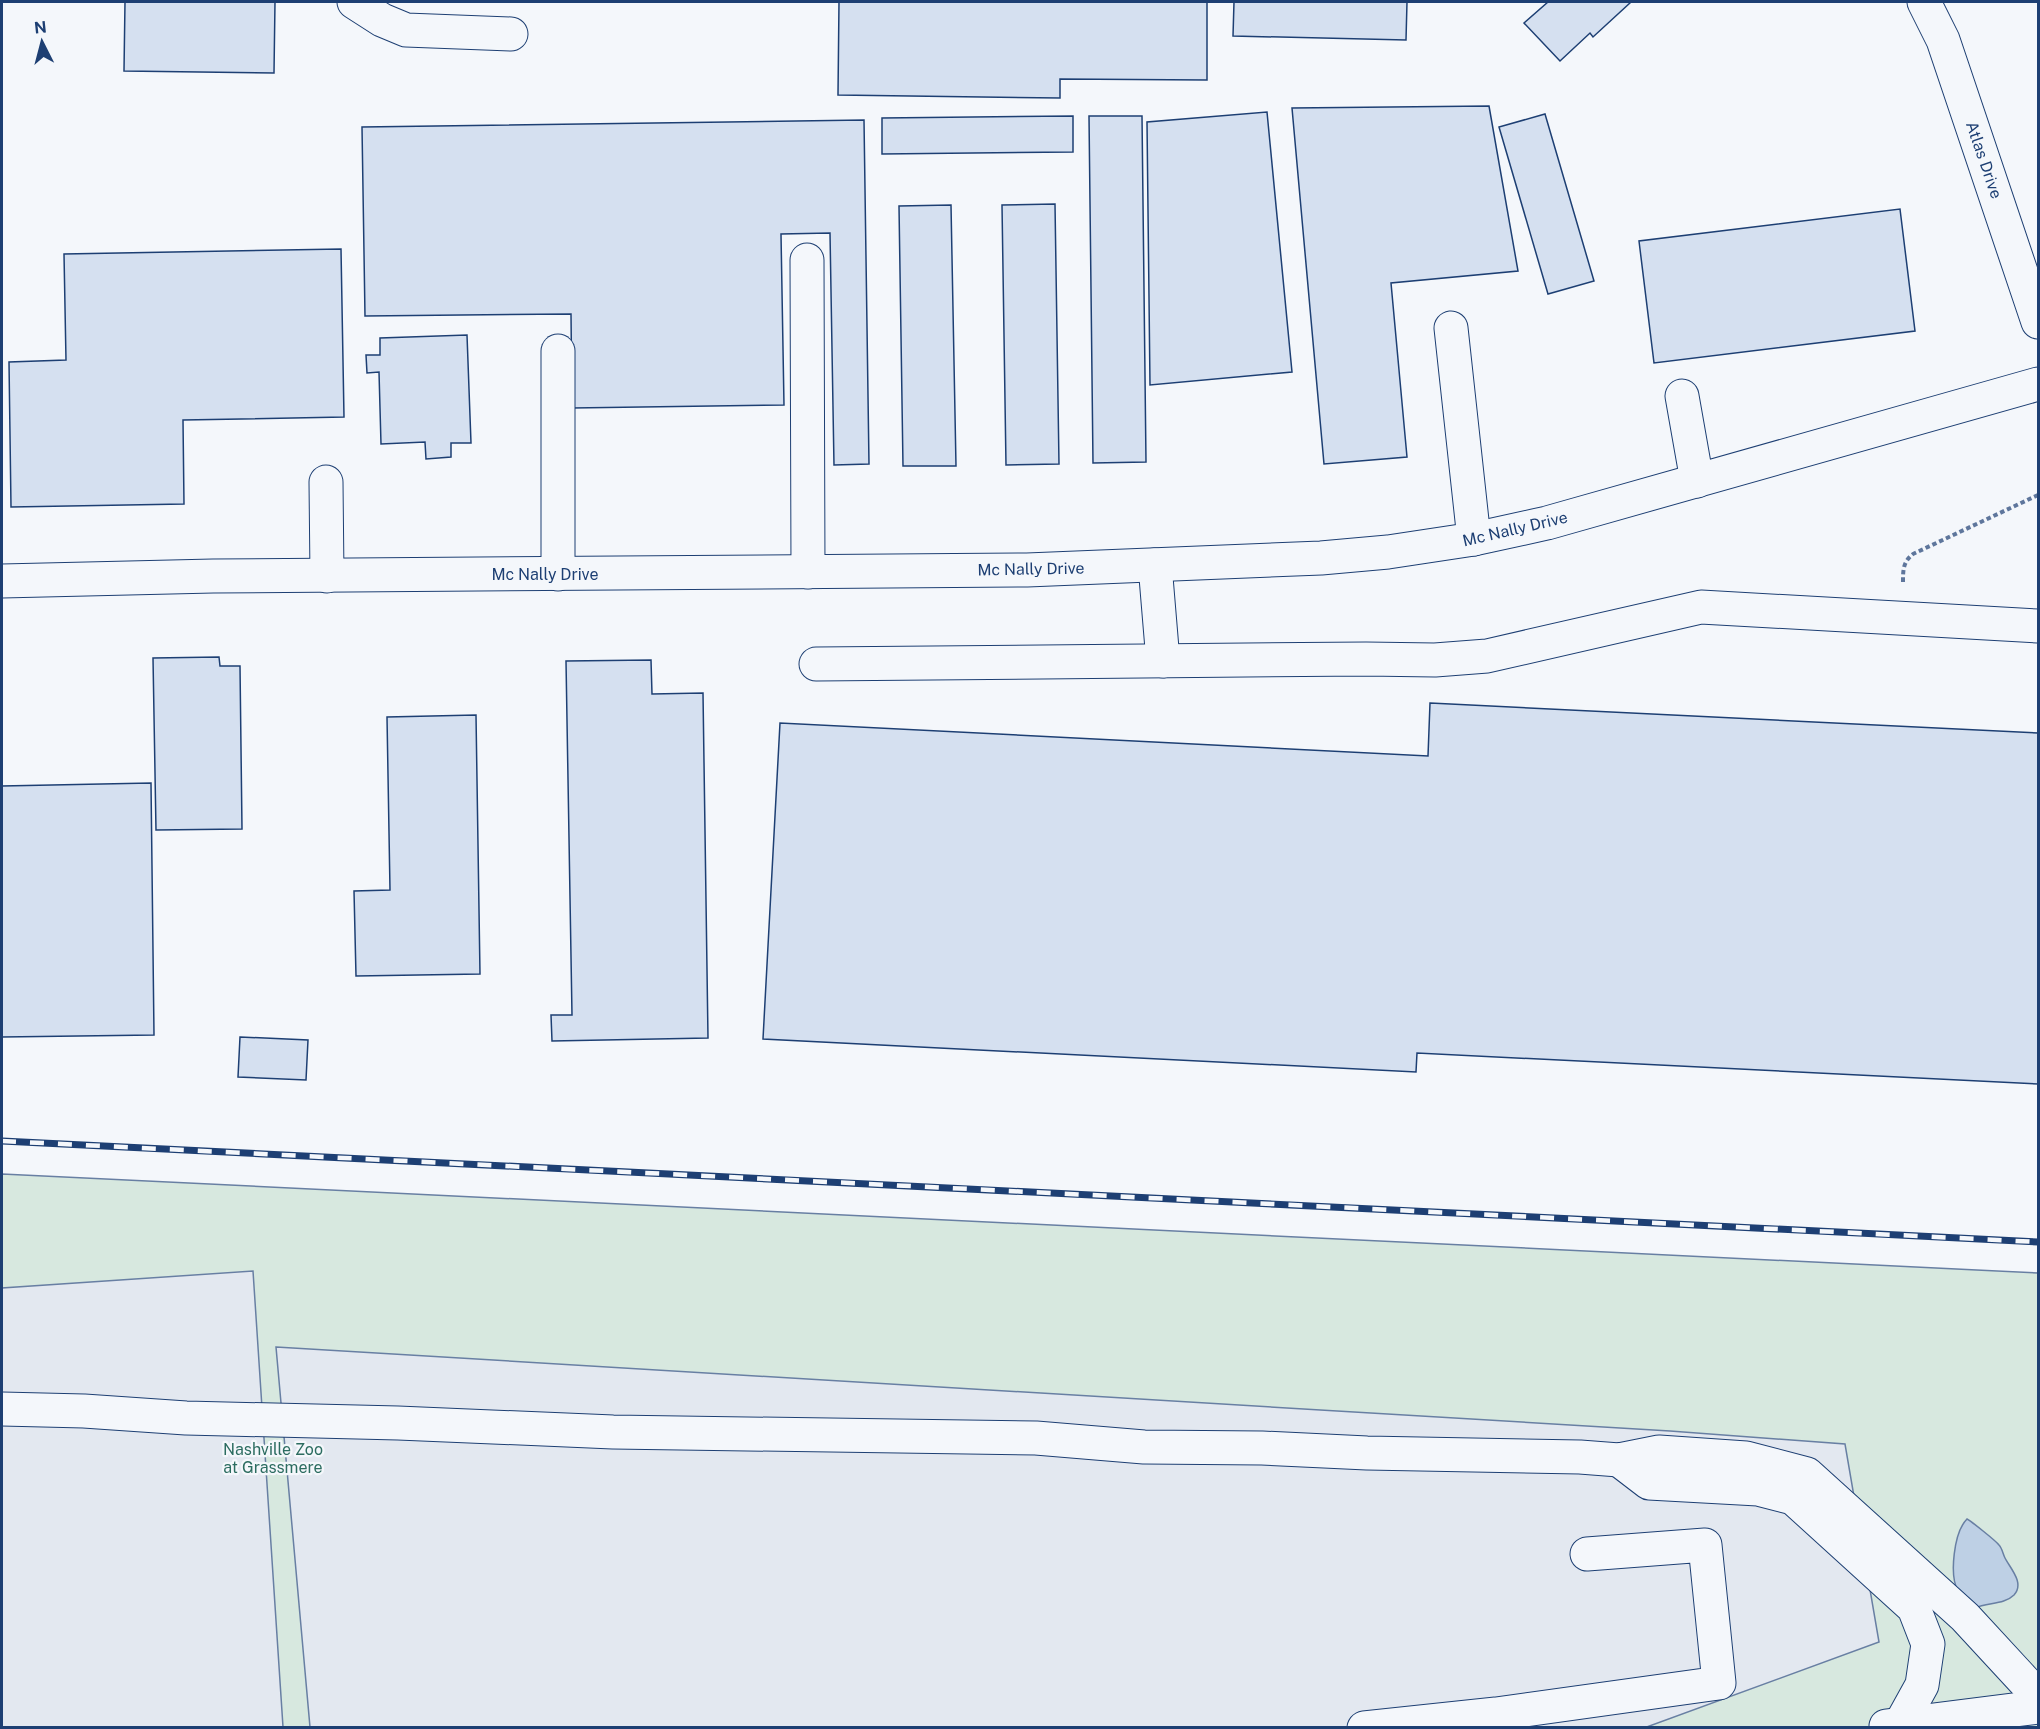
<svg xmlns="http://www.w3.org/2000/svg" width="2040" height="1729" viewBox="0 0 2040 1729" font-family="'Public Sans',sans-serif">
  <rect width="100%" height="100%" fill="#f4f7fb"/>
  <!-- green -->
  <polygon fill="#d7e8df" stroke="#687fa3" stroke-width="1.5" points="2,1174 2038,1273 2038,1727 2,1728"/>
  <!-- parking -->
  <g fill="#e3e8f0" stroke="#687fa3" stroke-width="1.5">
    <polygon points="253,1271 283,1727 2,1728 2,1288"/>
    <polygon points="276,1347 1670,1431 1845,1444 1879,1642 1644,1728 310,1727"/>
  </g>
  <!-- water -->
  <path fill="#bed0e5" stroke="#687fa3" stroke-width="1.5" d="M 1967,1519 C 1971,1521 1996,1541 1999,1545 C 2002,1548 2003,1554 2005,1558 C 2010,1568 2025,1583 2014,1595 C 2004,1605 1987,1602 1975,1608 C 1969,1603 1961,1598 1958,1591 C 1949,1575 1954,1532 1967,1519 Z"/>
  <!-- building -->
  <g fill="#d5e0f0" stroke="#1d3f73" stroke-width="1.5">
    <polygon points="125,2 275,2 274,73 124,71"/>
    <polygon points="839,2 1207,2 1207,80 1060,79 1060,98 838,95"/>
    <polygon points="1234,2 1407,2 1406,40 1233,36"/>
    <polygon points="1548,2 1631,2 1593,37 1590,33 1560,61 1524,23"/>
    <polygon points="1489,106 1518,271 1391,283 1407,457 1324,464 1292,108"/>
    <polygon points="1267,112 1292,372 1150,385 1147,122"/>
    <polygon points="1545,114 1594,281 1548,294 1499,127"/>
    <polygon points="1073,116 1073,152 882,154 882,118"/>
    <polygon points="1089,116 1142,116 1146,462 1093,463"/>
    <polygon points="864,120 869,464 834,465 830,233 781,234 784,405 572,408 571,314 365,316 362,127"/>
    <polygon points="1055,204 1059,464 1006,465 1002,205"/>
    <polygon points="951,205 956,466 903,466 899,206"/>
    <polygon points="1900,209 1915,331 1654,363 1639,241"/>
    <polygon points="341,249 344,417 183,420 184,504 11,507 9,362 66,360 64,254"/>
    <polygon points="467,335 471,443 451,443 451,457 426,459 425,442 381,444 379,372 367,373 366,355 380,355 380,338"/>
    <polygon points="219,657 220,666 240,666 242,829 156,830 153,658"/>
    <polygon points="651,660 652,694 703,693 708,1038 552,1041 551,1015 572,1015 566,661"/>
    <polygon points="1430,703 2038,733 2038,1084 1417,1053 1416,1072 763,1039 780,723 1428,756"/>
    <polygon points="476,715 480,974 356,976 354,891 390,890 387,717"/>
    <polygon points="151,783 154,1035 2,1037 2,786"/>
    <polygon points="240,1037 308,1040 306,1080 238,1077"/>
  </g>
  <g fill="none" stroke-linecap="round" stroke-linejoin="round">
    <defs>
      <g id="minor">
        <polyline points="354,2 382,20 406,30 511,34"/>
        <polyline points="1924,2 1943,40 2038,322"/>
        <polyline points="807,260 808,572"/>
        <polyline points="1451,328 1474,539"/>
        <polyline points="558,351 558,574"/>
        <polyline points="1682,396 1697,481"/>
        <polyline points="326,482 327,576"/>
        <polyline points="1155,565 1163,661"/>
        <polyline points="2,581 213,576 1027,570 1321,558 1388,552 1474,539 1547,523 2038,384"/>
        <polyline points="816,664 1366,659 1435,660 1487,656 1701,607 2038,626"/>
        <polyline points="2,1409 84,1411 186,1418 398,1423 613,1432 1036,1438 1144,1447 1262,1448 1367,1453 1580,1457 1619,1460 1659,1452 1746,1458 1807,1474 1965,1617 2038,1696"/>
        <polyline points="1619,1460 1649,1483 1758,1489 1793,1498 1914,1608 1928,1644 1922,1685 1901,1723"/>
        <polyline points="1886,1726 2038,1707"/>
        <polyline points="1364,1728 1496,1714 1719,1683 1705,1545 1587,1554"/>
      </g>
    </defs>
    <!-- minor casing -->
    <use href="#minor" stroke="#1d3f73" stroke-width="35"/>
    <!-- path -->
    <path stroke="#5e769c" stroke-width="4" stroke-dasharray="4.5 3" stroke-linecap="butt" d="M 1903,582 C 1903,570 1903,562 1913,554 L 2038,495"/>
    <!-- minor -->
    <use href="#minor" stroke="#f4f7fb" stroke-width="33"/>
    <defs>
      <polyline id="rail" points="2,1141 2038,1242"/>
    </defs>
    <!-- rail casing -->
    <use href="#rail" stroke="#1d3f73" stroke-width="7"/>
    <!-- rail -->
    <use href="#rail" stroke="#f4f7fb" stroke-width="4.5" stroke-dasharray="14" stroke-linecap="butt"/>
  </g>
  <g text-anchor="middle" dominant-baseline="central" stroke-width="4.5" stroke-linejoin="round" paint-order="stroke">
    <!-- street labels -->
    <g font-size="16" fill="#1d3f73" stroke="#f4f7fb">
      <text transform="translate(1984 160) rotate(71)">Atlas Drive</text>
      <text transform="translate(1515 529) rotate(-13)">Mc Nally Drive</text>
      <text transform="translate(1031 569) rotate(-1)">Mc Nally Drive</text>
      <text x="545" y="574">Mc Nally Drive</text>
    </g>
    <!-- park labels -->
    <g font-size="16" fill="#2c6c60" stroke="#f4f7fb">
      <text x="273" y="1449">Nashville Zoo<tspan x="273" dy="18">at Grassmere</tspan></text>
    </g>
  </g>
  <!-- border -->
  <rect width="2040" height="1729" fill="none" stroke="#1d3f73" stroke-width="6"/>
  <!-- north arrow -->
  <g transform="translate(42 42) rotate(354)" stroke="#f4f7fb" stroke-width="4.5" paint-order="stroke">
  <path d="M0-4.5L10 22L0 15L-10 22Z" fill="#1d3f73"/>
  <text y="-9" font-size="16" font-weight="bold" text-anchor="middle" fill="#1d3f73">N</text>
  </g>
</svg>
